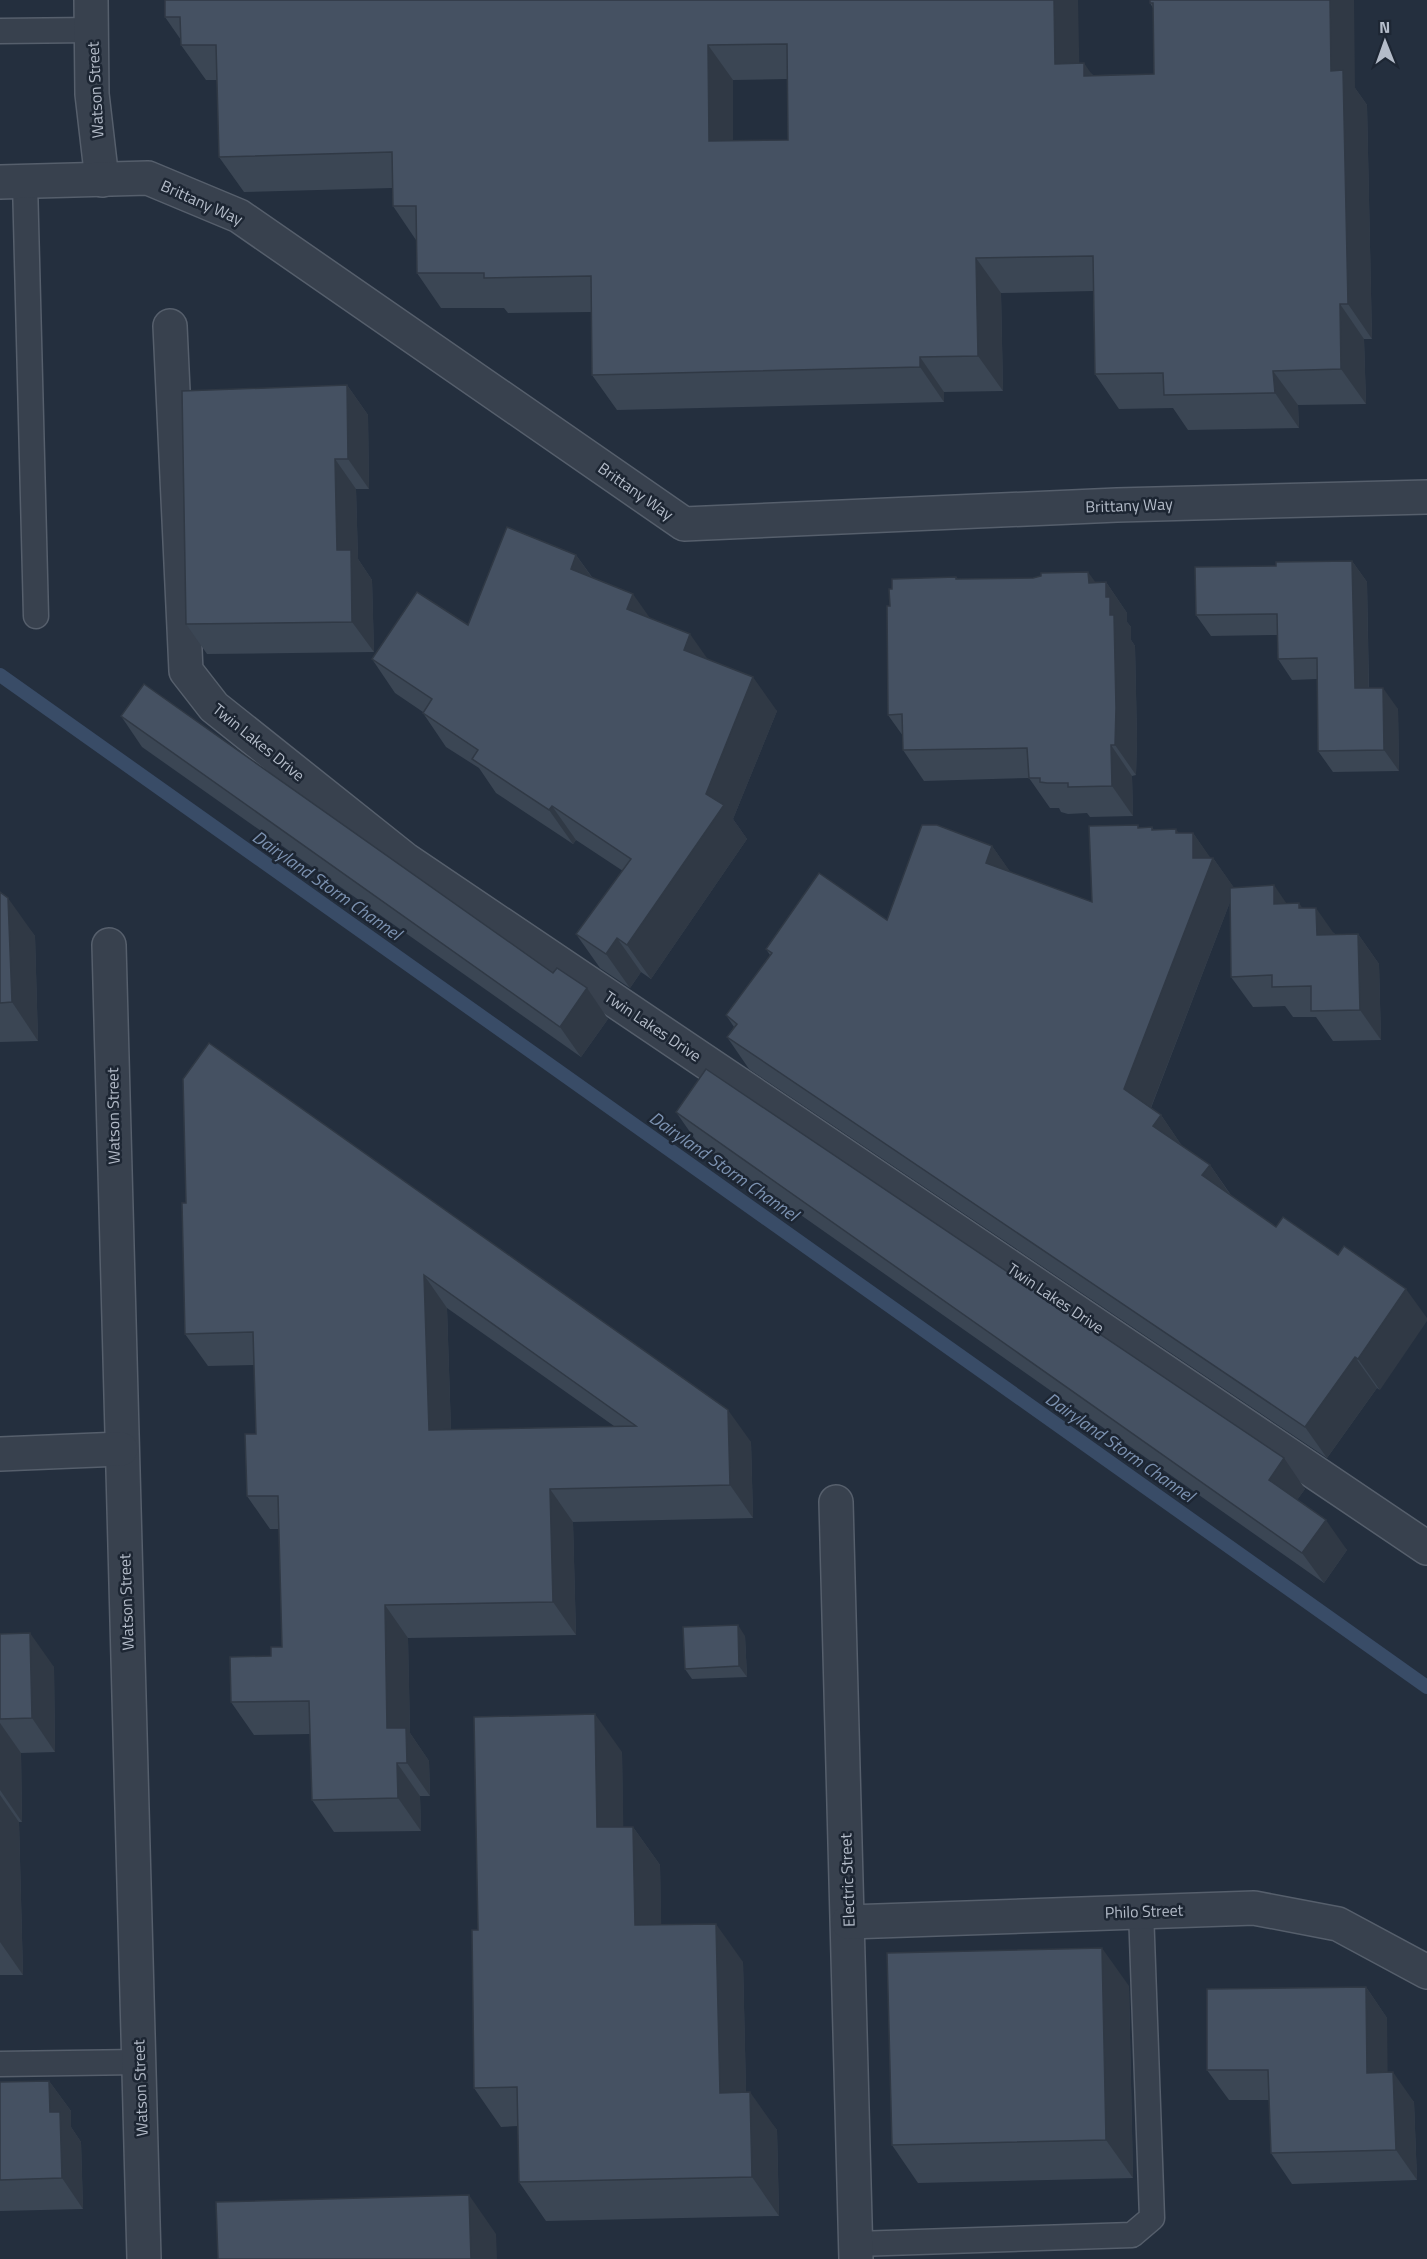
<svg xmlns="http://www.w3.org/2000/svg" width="1427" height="2259" viewBox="0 0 1427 2259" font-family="'Titillium Web',sans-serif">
  <rect width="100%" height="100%" fill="#242f3e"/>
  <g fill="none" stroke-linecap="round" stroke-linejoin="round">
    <!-- stream -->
    <polyline stroke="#394c67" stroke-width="14" points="0,675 1427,1687"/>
    <defs>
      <g id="service">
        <polyline points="0,31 91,30"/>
        <polyline points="25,182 36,616"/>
        <polyline points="0,2064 139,2062"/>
        <polyline points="856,2244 1132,2235 1152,2218 1141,1910"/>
      </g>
      <g id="minor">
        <polyline points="91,0 92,94 102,180"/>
        <polyline points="0,182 148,178 239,216 684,524 1117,505 1427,497"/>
        <polyline points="170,326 186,671 214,707 406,860 1427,1548"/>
        <polyline points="109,945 144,2259"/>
        <polyline points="0,1454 121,1449"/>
        <polyline points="836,1502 856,2259"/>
        <polyline points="848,1922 1254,1908 1338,1924 1427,1972"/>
      </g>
    </defs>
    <!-- service casing -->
    <use href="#service" stroke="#565f6c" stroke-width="27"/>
    <!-- minor casing -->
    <use href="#minor" stroke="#565f6c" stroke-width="36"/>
    <!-- service -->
    <use href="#service" stroke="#38414e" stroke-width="24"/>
    <!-- minor -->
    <use href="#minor" stroke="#38414e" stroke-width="33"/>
  </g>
  <!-- wall -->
  <g fill="#3b4654" fill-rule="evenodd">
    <path d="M 165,0 L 1079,63 L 1093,75 L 1154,74 L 1153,8 L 1150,3 L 1150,0 L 1355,88 L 1367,105 L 1372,339 L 1364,339 L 1366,404 L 1298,405 L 1299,428 L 1188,430 L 1173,408 L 1119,409 L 1095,374 L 1093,291 L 1001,293 L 1003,391 L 944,392 L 944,402 L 617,410 L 592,375 L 591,312 L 508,313 L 504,308 L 441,308 L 417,273 L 416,240 L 393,206 L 392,188 L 244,192 L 219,157 L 217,80 L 206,80 L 181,45 L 181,40 L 165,17 ZM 787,79 L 788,140 L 733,141 L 733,80 Z"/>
    <polygon points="347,385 368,415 369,489 356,489 358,559 372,580 374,652 207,654 186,624"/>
    <polygon points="576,555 592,577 707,659 777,711 733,819 747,839 651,979 641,972 630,988 600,968 576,934 623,871 576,840 573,844 496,793 479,768 446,747 423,713 423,712 395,693 372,659 468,625"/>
    <polygon points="1352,561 1367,582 1369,688 1398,709 1399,771 1333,772 1318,751 1317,679 1292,680 1278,659 1277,635 1211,636 1196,615 1276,566"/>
    <polygon points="956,577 958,579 1106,582 1127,613 1127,622 1131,627 1131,640 1135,646 1137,739 1136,775 1132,776 1133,816 1090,817 1087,813 1068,814 1061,812 1059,808 1050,808 1029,778 924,781 903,750 903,736 888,715 890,606 892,589"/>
    <polygon points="121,716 608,1019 581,1057 142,747"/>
    <polygon points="1138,825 1139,828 1152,827 1154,830 1179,833 1193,833 1210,858 1213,858 1234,888 1303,908 1335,934 1358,934 1379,964 1381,1040 1333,1041 1316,1017 1293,1017 1285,1006 1253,1007 1231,977 1230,902 1151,1108 1161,1115 1182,1146 1210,1165 1231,1195 1276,1227 1380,1390 1377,1388 1327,1458 749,1069 727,1037 734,1027 726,1015 770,955 766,949 887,920 992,846 1010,872 1092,902"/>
    <polygon points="0,892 35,936 38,1041 0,1042"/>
    <path d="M 183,1079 L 751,1442 L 753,1518 L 573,1522 L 576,1635 L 408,1638 L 410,1733 L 429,1761 L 430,1796 L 420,1796 L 421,1831 L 334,1832 L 312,1800 L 310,1734 L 254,1735 L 231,1702 L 271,1656 L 282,1647 L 279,1529 L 270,1529 L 247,1496 L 256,1434 L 254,1365 L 208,1366 L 185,1334 L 186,1203 ZM 447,1308 L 614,1426 L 451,1430 Z"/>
    <polygon points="676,1112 1305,1489 1297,1500 1347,1550 1324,1583 697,1142"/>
    <polygon points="0,1634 54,1667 55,1752 21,1753 22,1822 19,1822 23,1975 0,1975"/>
    <polygon points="745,1636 747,1677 692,1679 685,1669"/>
    <polygon points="622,1752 623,1827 633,1827 660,1865 661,1925 743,1962 746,2092 777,2130 779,2216 546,2221 519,2182 518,2126 501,2127 474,2088 478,1930"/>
    <polygon points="1129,1986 1133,2178 918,2183 892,2145"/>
    <polygon points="1366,1987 1387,2018 1387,2072 1414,2102 1417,2180 1292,2184 1271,2153 1269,2100 1229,2100 1207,2070"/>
    <polygon points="49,2081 71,2111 71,2127 81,2142 83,2209 0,2211 0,2082"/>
  </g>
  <!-- shaded-wall -->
  <g fill="#303945">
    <polygon points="1054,0 1078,0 1080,99 1055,64"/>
    <polygon points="1330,0 1354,0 1355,88 1367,105 1372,339 1348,304 1331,71"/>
    <polygon points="708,45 733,80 733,176 709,141"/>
    <polygon points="1084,63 1108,98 1084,76"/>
    <polygon points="976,258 1001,293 1003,391 978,356"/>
    <polygon points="1340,304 1364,339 1366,404 1341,369"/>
    <polygon points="920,357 944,392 944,402 920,367"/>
    <polygon points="1273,371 1298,405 1299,428 1275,393"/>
    <polygon points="347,385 368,415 369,489 348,459"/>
    <polygon points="335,459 356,489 358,559 372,580 374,652 352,622 337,550"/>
    <polygon points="576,555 600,589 571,569"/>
    <polygon points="1352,561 1367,582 1369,709 1355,688"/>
    <polygon points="1088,572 1110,602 1089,583"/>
    <polygon points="1106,582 1127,613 1127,622 1131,627 1131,640 1135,646 1137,739 1136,775 1115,745"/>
    <polygon points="633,594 657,628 627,609"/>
    <polygon points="690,634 714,668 684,650"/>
    <polygon points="753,677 777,711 733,819 747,839 651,979 627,945 706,794"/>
    <polygon points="1383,688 1398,709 1399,771 1384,750"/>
    <polygon points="1111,745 1132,776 1133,816 1112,786"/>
    <polygon points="552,806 576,840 573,844 549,810"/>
    <polygon points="1176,829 1193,854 1193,833 1212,860 1213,858 1235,889 1146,1120 1124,1089 1176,833"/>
    <polygon points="992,846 1014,877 986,863"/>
    <polygon points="1274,885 1295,916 1274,904"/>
    <polygon points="8,898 35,936 38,1041 12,1002"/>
    <polygon points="1299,903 1316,928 1316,908 1337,938 1317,935 1299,908"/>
    <polygon points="1358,934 1379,964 1381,1040 1360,1010"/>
    <polygon points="617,938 641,972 630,988 606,954"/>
    <polygon points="587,988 608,1019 581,1057 560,1027"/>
    <polygon points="1161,1115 1182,1146 1175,1158 1153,1126"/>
    <polygon points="1210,1165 1231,1196 1202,1175"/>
    <polygon points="424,1275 447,1308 452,1463 429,1430"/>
    <polygon points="1406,1289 1427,1318 1427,1321 1380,1390 1358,1359"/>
    <polygon points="1355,1357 1377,1388 1327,1458 1305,1427"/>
    <polygon points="728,1410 751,1442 753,1518 730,1485"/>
    <polygon points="1284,1458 1305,1489 1290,1510 1269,1480"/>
    <polygon points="550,1489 573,1522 576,1635 553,1602"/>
    <polygon points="1326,1520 1347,1550 1324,1583 1302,1553"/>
    <polygon points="385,1605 408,1638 410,1733 429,1761 430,1796 407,1763 387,1728"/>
    <polygon points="738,1625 745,1636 747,1677 739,1666"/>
    <polygon points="30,1633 54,1667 55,1752 32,1718"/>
    <polygon points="595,1714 622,1752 624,1866 597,1827"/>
    <polygon points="0,1723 21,1753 22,1822 0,1790"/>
    <polygon points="397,1763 420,1796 421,1831 398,1798"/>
    <polygon points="0,1795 19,1822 23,1975 0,1942"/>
    <polygon points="633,1827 660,1865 662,1963 635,1925"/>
    <polygon points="716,1924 743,1962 747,2132 720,2093"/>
    <polygon points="1102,1948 1129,1986 1133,2178 1106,2140"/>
    <polygon points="1366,1987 1387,2018 1388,2103 1367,2073"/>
    <polygon points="1393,2072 1414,2102 1417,2180 1396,2150"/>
    <polygon points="49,2081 71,2111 71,2127 81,2142 83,2209 62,2178 50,2112"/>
    <polygon points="750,2092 777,2130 779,2216 752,2177"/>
    <polygon points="469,2195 496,2234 497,2259 471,2259"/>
  </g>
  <!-- building -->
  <g fill="#455162" stroke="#303945" stroke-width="1.5" fill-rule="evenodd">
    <path d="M 165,0 L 1054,0 L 1055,64 L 1084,63 L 1084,76 L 1154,74 L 1153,3 L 1150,3 L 1150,0 L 1330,0 L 1331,71 L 1343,70 L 1348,304 L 1340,304 L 1341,369 L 1273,371 L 1275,393 L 1164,395 L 1163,373 L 1095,374 L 1093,256 L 976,258 L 978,356 L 920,357 L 920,367 L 592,375 L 591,276 L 484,278 L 484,273 L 417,273 L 416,206 L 393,206 L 392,152 L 219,157 L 216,45 L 181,45 L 180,17 L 165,17 ZM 787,44 L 788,140 L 709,141 L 708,45 Z"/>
    <polygon points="347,385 348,459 335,459 337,550 351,550 352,622 186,624 182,391"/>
    <polygon points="507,527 576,555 571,569 633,594 627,609 690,634 684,650 753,677 706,794 724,805 627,945 617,938 606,954 576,934 631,859 552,806 549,810 472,759 478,750 423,713 432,699 372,659 417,592 468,625"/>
    <polygon points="1352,561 1355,688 1383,688 1384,750 1318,751 1317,658 1278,659 1277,614 1196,615 1195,567 1276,566 1276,562"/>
    <polygon points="1088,572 1089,583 1106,582 1106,597 1110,597 1110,615 1114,615 1116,708 1115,745 1111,745 1112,786 1068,787 1068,783 1047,783 1040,782 1040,778 1029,778 1027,748 903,750 902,714 888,715 887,606 890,606 889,589 892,589 892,579 956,577 956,579 1033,578 1041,576 1041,573"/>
    <polygon points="144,684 553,973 557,968 587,988 560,1027 121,716"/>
    <polygon points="922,825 937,825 992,846 986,863 1092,902 1089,826 1138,825 1138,828 1152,827 1152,830 1176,829 1176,833 1193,833 1193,858 1213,858 1124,1089 1161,1115 1153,1126 1210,1165 1202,1175 1276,1227 1283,1217 1338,1255 1344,1246 1406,1289 1358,1359 1355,1357 1305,1427 727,1037 737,1024 726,1015 772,953 766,949 819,873 887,920"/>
    <polygon points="1274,885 1274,904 1299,903 1299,908 1316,908 1317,935 1358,934 1360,1010 1311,1011 1311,986 1272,987 1272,975 1231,977 1230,888"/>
    <polygon points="0,892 8,898 12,1002 0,1003"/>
    <path d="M 209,1043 L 728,1410 L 730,1485 L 550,1489 L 553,1602 L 385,1605 L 387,1728 L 406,1728 L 407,1763 L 397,1763 L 398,1798 L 312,1800 L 309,1701 L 231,1702 L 230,1657 L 271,1656 L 271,1647 L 282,1647 L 278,1496 L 247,1496 L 245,1434 L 256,1434 L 253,1332 L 185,1334 L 182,1203 L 186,1203 L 183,1079 ZM 424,1275 L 636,1426 L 429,1430 Z"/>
    <polygon points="706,1069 1284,1458 1269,1480 1326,1520 1302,1553 676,1112"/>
    <polygon points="738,1625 739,1666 685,1669 683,1627"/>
    <polygon points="30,1633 32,1718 0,1719 0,1634"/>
    <polygon points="595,1714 597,1827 633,1827 635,1925 716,1924 720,2093 750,2092 752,2177 519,2182 517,2087 474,2088 472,1930 478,1930 474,1717"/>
    <polygon points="1102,1948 1106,2140 892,2145 887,1953"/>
    <polygon points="1366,1987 1367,2073 1393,2072 1396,2150 1271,2153 1268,2070 1207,2070 1207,1989"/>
    <polygon points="49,2081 50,2112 60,2112 62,2178 0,2180 0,2082"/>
    <polygon points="469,2195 471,2259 218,2259 216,2202"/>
  </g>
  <g text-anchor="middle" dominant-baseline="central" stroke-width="5" stroke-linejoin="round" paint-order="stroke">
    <!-- street labels -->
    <g font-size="16" fill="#b4bcc9" stroke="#1d2633">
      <text transform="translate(95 90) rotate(-93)">Watson Street</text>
      <text transform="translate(202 202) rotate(24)">Brittany Way</text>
      <text transform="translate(636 491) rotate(35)">Brittany Way</text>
      <text transform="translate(1129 505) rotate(-2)">Brittany Way</text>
      <text transform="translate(259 742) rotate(39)">Twin Lakes Drive</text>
      <text transform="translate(653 1026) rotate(34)">Twin Lakes Drive</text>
      <text transform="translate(113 1116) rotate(-91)">Watson Street</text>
      <text transform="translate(1056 1298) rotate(34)">Twin Lakes Drive</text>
      <text transform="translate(126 1602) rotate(-92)">Watson Street</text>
      <text transform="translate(847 1880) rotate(-92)">Electric Street</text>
      <text transform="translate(1144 1911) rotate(-2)">Philo Street</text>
      <text transform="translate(140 2088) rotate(-92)">Watson Street</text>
    </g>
    <!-- water labels -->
    <g font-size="18" font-style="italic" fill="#7c92b1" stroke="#1d2633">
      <text transform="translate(327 885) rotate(35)">Dairyland Storm Channel</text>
      <text transform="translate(724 1166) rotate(35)">Dairyland Storm Channel</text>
      <text transform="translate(1120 1447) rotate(35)">Dairyland Storm Channel</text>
    </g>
  </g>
  <!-- north arrow -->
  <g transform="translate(1385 42) rotate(359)" stroke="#1d2633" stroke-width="4.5" paint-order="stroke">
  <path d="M0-4.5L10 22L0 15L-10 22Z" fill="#b4bcc9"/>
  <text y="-9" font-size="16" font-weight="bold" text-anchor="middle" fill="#b4bcc9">N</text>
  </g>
</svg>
